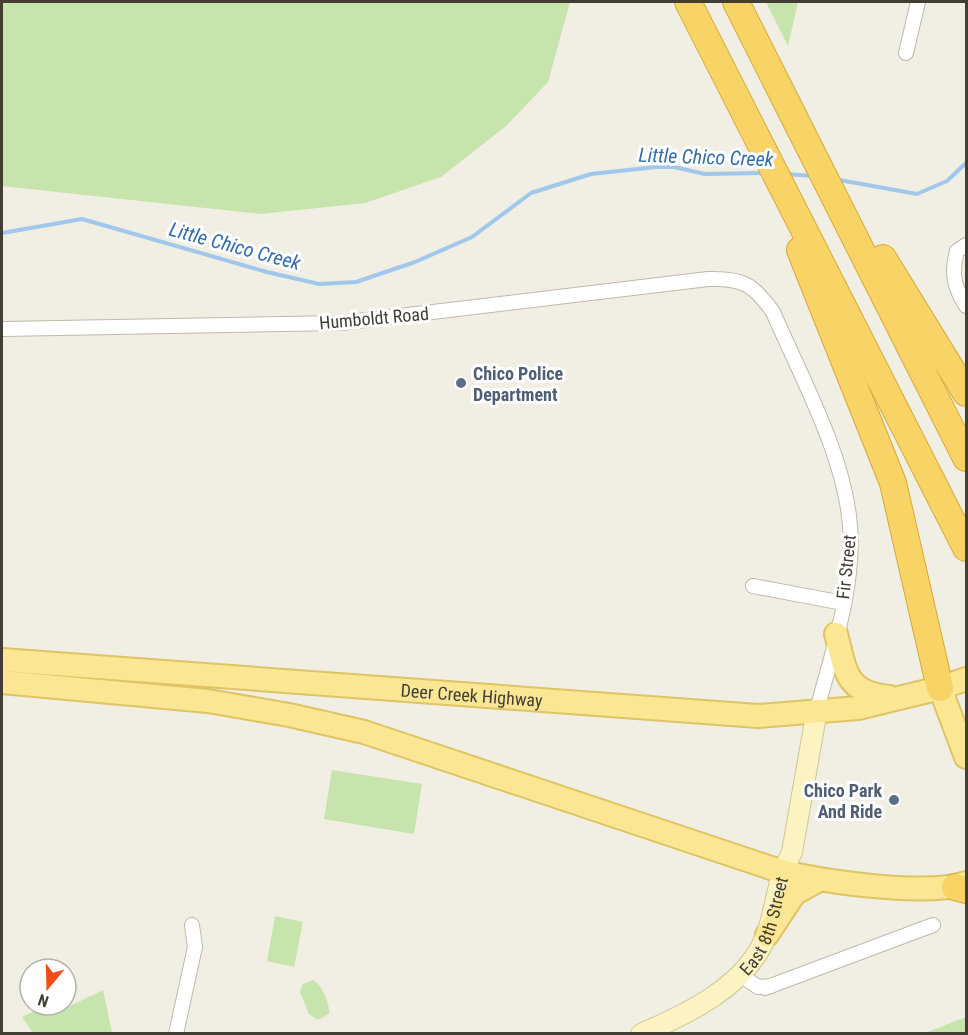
<svg xmlns="http://www.w3.org/2000/svg" width="968" height="1035" viewBox="0 0 968 1035" font-family="'Roboto Condensed',sans-serif">
  <rect width="100%" height="100%" fill="#f1eee3"/>
  <!-- green -->
  <g fill="#c7e4ad">
    <polygon points="2,2 570,2 548,82 506,126 441,177 365,203 260,214 2,186"/>
    <polygon points="766,2 798,2 788,46"/>
    <polygon points="332,770 422,784 414,834 324,819"/>
    <polygon points="275,916 303,922 294,967 267,961"/>
    <path d="M 313,980 C 322,985 330,1004 329,1014 L 318,1020 L 309,1014 L 300,992 L 303,984 Z"/>
    <polygon points="103,990 112,1032 33,1033 22,1017 47,1005 66,1005 68,1007"/>
    <polygon points="966,1017 966,1033 925,1033"/>
  </g>
  <g fill="none" stroke-linecap="round" stroke-linejoin="round">
    <!-- stream -->
    <g stroke="#a1c7ec" stroke-width="4">
      <polyline points="787,174 812,176"/>
      <polyline points="834,179 917,194 947,181 966,163"/>
      <polyline points="2,233 82,219 267,272 319,284 356,282 415,262 472,237 531,193 591,174 656,167 674,167 705,174 764,173"/>
    </g>
    <defs>
      <g id="street">
        <polyline points="906,53 918,2"/>
        <path d="M 966,245 L 957,251 C 951,273 954,287 966,306"/>
        <path d="M 2,329 L 341,323 L 708,279 C 743,278 753,284 773,312 C 801,377 845,456 850,526 C 855,587 832,652 817,710"/>
        <polyline points="753,586 843,603"/>
        <polyline points="739,974 758,987 771,986"/>
        <polyline points="765,988 933,925"/>
        <polyline points="176,1034 195,947 192,925"/>
      </g>
      <g id="secondary">
        <path id="s1" d="M 641,1034 C 687,1014 747,986 766,936 C 777,907 776,881 792,852 L 817,710"/>
      </g>
      <g id="primary">
        <path d="M 836,634 C 846,672 845,692 889,697"/>
        <path id="s2" d="M 2,660 L 758,716 L 858,708 L 940,688 L 966,679"/>
        <path d="M 2,682 L 208,701 L 289,715 L 364,732 L 771,868 C 813,881 925,897 966,883"/>
        <polyline points="940,688 966,757"/>
        <polyline points="767,935 794,894 819,880"/>
      </g>
      <g id="highway">
        <polyline points="688,2 966,548"/>
        <polyline points="736,2 966,458"/>
        <polyline points="800,250 893,483 940,688"/>
        <polyline points="883,258 966,393"/>
        <polyline points="955,887 966,890"/>
      </g>
    </defs>
    <!-- street casing -->
    <use href="#street" stroke="#bfb9a9" stroke-width="16"/>
    <!-- secondary casing -->
    <use href="#secondary" stroke="#d0c595" stroke-width="22"/>
    <!-- primary casing -->
    <use href="#primary" stroke="#dec464" stroke-width="26"/>
    <!-- highway casing -->
    <use href="#highway" stroke="#d6aa38" stroke-width="28"/>
    <!-- street -->
    <use href="#street" stroke="#fff" stroke-width="14"/>
    <!-- secondary -->
    <use href="#secondary" stroke="#fcf3c2" stroke-width="20"/>
    <!-- primary -->
    <use href="#primary" stroke="#fae693" stroke-width="22"/>
    <!-- highway -->
    <use href="#highway" stroke="#f8d467" stroke-width="26"/>
  </g>
  <!-- markers -->
  <g fill="#5c6f8a" stroke="#fff" stroke-width="2">
    <circle cx="461" cy="383" r="6"/>
    <circle cx="894" cy="800" r="6"/>
  </g>
  <g text-anchor="middle" dominant-baseline="central" stroke-width="6" stroke-linejoin="round" paint-order="stroke">
    <!-- street labels -->
    <g font-size="18" fill="#423e34" stroke="#fff">
      <text transform="translate(374 318) rotate(-5)">Humboldt Road</text>
      <text transform="translate(846 567) rotate(-84)">Fir Street</text>
      <text stroke="none"><textPath href="#s2" startOffset="471">Deer Creek Highway</textPath></text>
      <text stroke="none"><textPath href="#s1" startOffset="172">East 8th Street</textPath></text>
    </g>
    <!-- service labels -->
    <g font-size="18" font-weight="bold" fill="#4e5e75" stroke="#fff" text-anchor="start">
      <text x="473" y="373">Chico Police<tspan x="473" dy="21">Department</tspan></text>
      <text x="882" y="790" text-anchor="end">Chico Park<tspan x="882" dy="21">And Ride</tspan></text>
    </g>
    <!-- water labels -->
    <g font-size="20" font-style="italic" fill="#326ca9" stroke="#fff">
      <text transform="translate(706 157) rotate(2)">Little Chico Creek</text>
      <text transform="translate(235 246) rotate(15)">Little Chico Creek</text>
    </g>
  </g>
  <!-- border -->
  <rect width="968" height="1035" fill="none" stroke="#423e34" stroke-width="6"/>
  <!-- north arrow -->
  <g transform="translate(48 987) rotate(199)"><circle r="28" fill="#ffffff" stroke="#b3b2ae" stroke-width="1.5"/>
  <path d="M0-4.5L10 22L0 15L-10 22Z" fill="#f14d1a"/>
  <text y="-9" font-size="16" font-weight="bold" text-anchor="middle" fill="#423e34">N</text>
  </g>
</svg>
